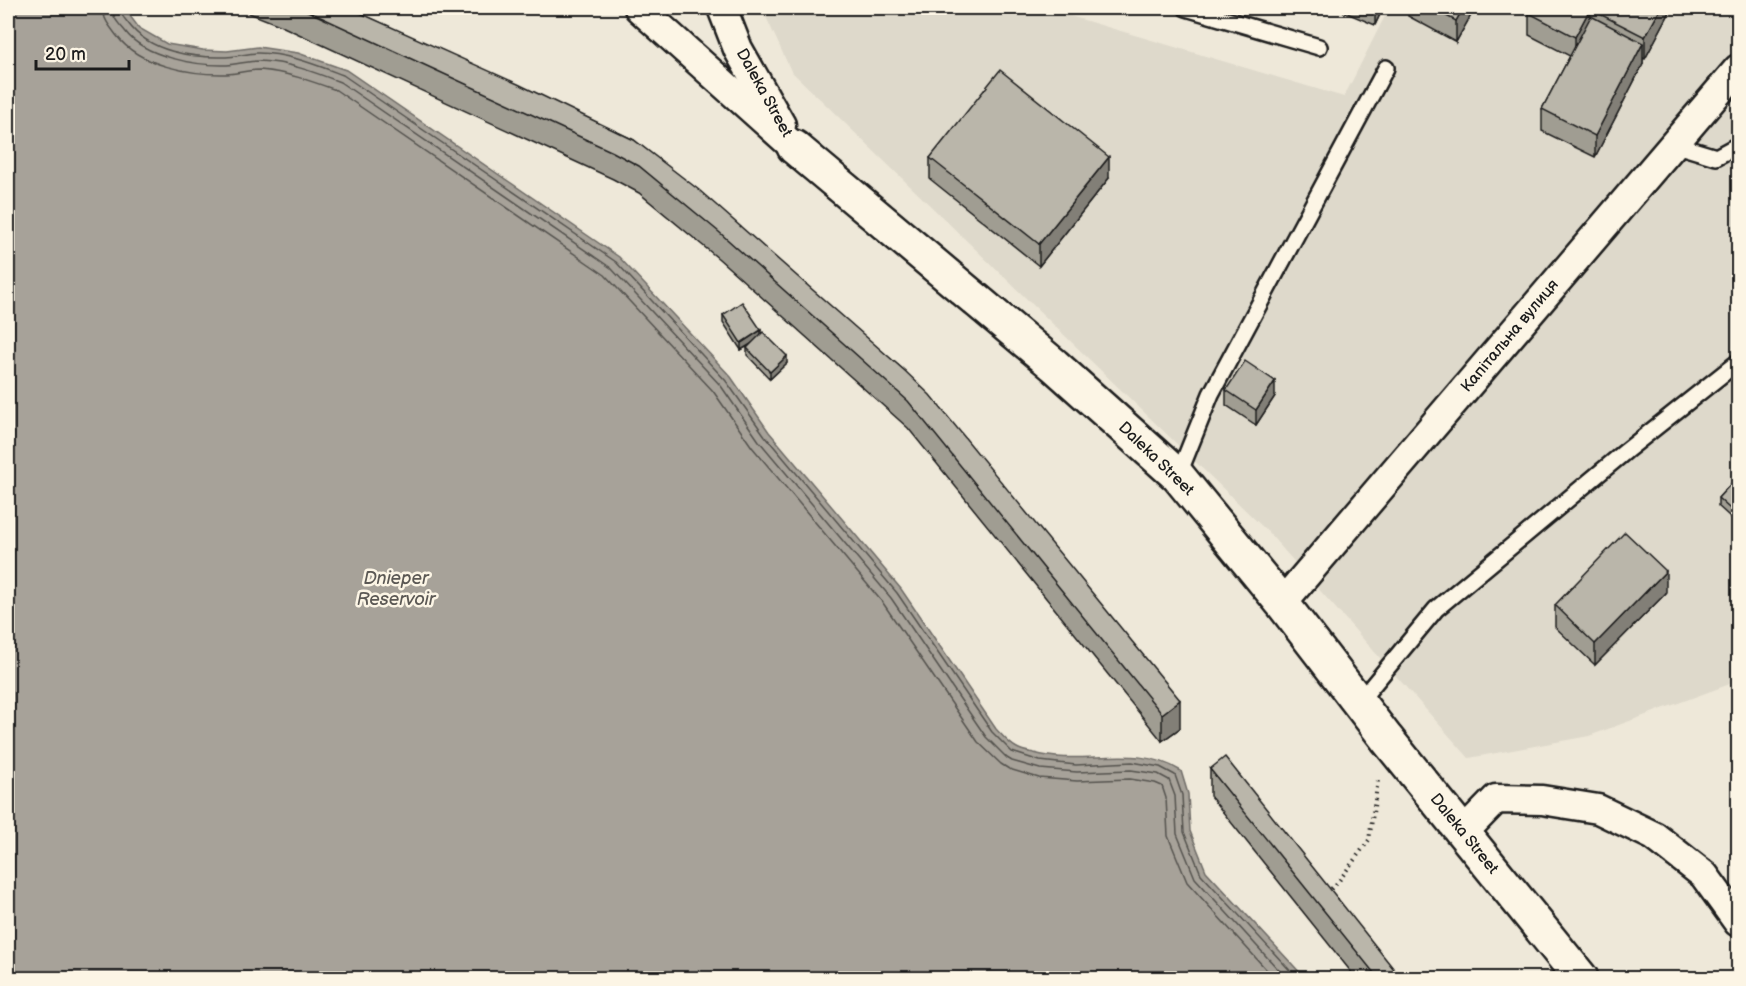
<svg xmlns="http://www.w3.org/2000/svg" width="1746" height="986" viewBox="0 0 1746 986" font-family="'Balsamiq Sans',sans-serif">
  <rect width="100%" height="100%" fill="#eee8d9"/>
  <filter id="ink" filterUnits="userSpaceOnUse"><feTurbulence type="fractalNoise" baseFrequency=".0167" numOctaves="2"/><feDisplacementMap in="SourceGraphic" scale="12" xChannelSelector="R" yChannelSelector="G"/><feConvolveMatrix kernelMatrix="1 2 1 2 8 2 1 2 1" color-interpolation-filters="sRGB"/></filter>
  <g filter="url(#ink)">
    <!-- built -->
    <polygon fill="#ded9cb" points="762,8 1043,8 1344,97 1389,8 1738,8 1738,681 1589,736 1469,758 1267,531 791,71"/>
    <!-- water -->
    <path fill="#a7a299" stroke="#6f6c67" stroke-width="1.5" d="M 8,8 L 124,8 L 139,28 L 167,44 L 203,50 L 227,51 L 258,47 L 298,53 L 346,70 L 619,257 L 731,377 L 769,432 L 901,589 L 996,729 C 1002,735 1009,744 1017,748 C 1022,751 1029,752 1034,753 C 1082,767 1137,742 1181,771 L 1188,794 L 1190,831 L 1206,871 L 1305,978 L 8,978 Z"/>
    <g fill="none" stroke-linecap="round" stroke-linejoin="round">
      <!-- shore -->
      <g stroke="#54524e" stroke-width="1.5">
        <path d="M 103,8 C 103,19 110,27 117,36 C 139,66 192,75 227,74 C 238,73 249,70 260,70 C 286,72 311,81 336,90 L 605,275 L 713,391 L 752,447 L 883,603 L 978,742 L 1001,764 L 1009,769 L 1039,778 L 1077,781 L 1130,779 L 1155,783 L 1162,786 L 1166,798 L 1168,836 L 1187,882 L 1274,978"/>
        <path d="M 112,8 C 112,17 119,24 125,31 C 144,57 197,66 227,65 C 238,64 249,61 259,61 C 288,62 314,72 340,82 L 611,268 L 721,386 L 759,441 L 891,598 L 986,737 L 1007,758 L 1012,761 L 1040,769 L 1077,772 L 1131,770 L 1158,774 L 1169,780 L 1175,796 L 1177,834 L 1195,878 L 1286,978"/>
        <path d="M 119,8 C 120,14 124,18 128,23 C 149,52 192,58 226,57 C 236,57 247,53 258,53 C 287,53 316,65 343,75 L 616,262 L 726,381 L 765,436 L 897,593 L 992,732 L 1012,752 L 1040,761 L 1076,765 L 1132,762 L 1160,767 L 1175,775 L 1182,795 L 1184,832 L 1201,874 L 1297,978"/>
      </g>
      <defs>
        <g id="lane">
          <polyline points="1186,8 1319,47"/>
          <polyline points="1673,144 1716,157 1738,145"/>
          <polyline points="1178,476 1211,394 1386,68"/>
          <polyline points="1359,702 1436,609 1626,451 1738,362"/>
        </g>
        <g id="street">
          <polyline points="639,8 794,147"/>
          <polyline points="722,8 738,49 781,125"/>
          <polyline points="1282,603 1738,69"/>
          <polyline points="1463,833 1496,799 1542,800 1598,809 1654,836 1704,875 1738,922"/>
        </g>
        <polyline id="secondary" points="794,147 1054,365 1178,476 1282,603 1386,738 1581,978"/>
      </defs>
      <!-- lane casing -->
      <use href="#lane" stroke="#1c1c1c" stroke-width="20"/>
      <!-- street casing -->
      <use href="#street" stroke="#1c1c1c" stroke-width="33"/>
      <!-- secondary casing -->
      <use href="#secondary" stroke="#1c1c1c" stroke-width="38"/>
      <!-- path -->
      <polyline stroke="#1c1c1c" stroke-width="4" stroke-dasharray="1.5 4.5" stroke-linecap="butt" points="1327,893 1338,882 1369,840 1378,780"/>
      <!-- lane -->
      <use href="#lane" stroke="#fcf5e5" stroke-width="15"/>
      <!-- street -->
      <use href="#street" stroke="#fcf5e5" stroke-width="28"/>
      <!-- secondary -->
      <use href="#secondary" stroke="#fcf5e5" stroke-width="33"/>
    </g>
    <!-- wall -->
    <g fill="#a09d92" stroke="#1c1c1c" stroke-width="1.5">
      <polygon points="236,8 349,8 634,140 905,371 1180,728 1162,741 908,428 719,259 639,193 613,179 277,24"/>
      <polygon points="1335,8 1383,8 1375,25"/>
      <polygon points="1408,8 1475,8 1456,42 1408,16"/>
      <polygon points="1532,8 1672,8 1645,59 1643,58 1643,64 1595,157 1542,131 1542,109 1570,56 1529,35 1529,13"/>
      <polygon points="930,158 1109,178 1039,266 930,179"/>
      <polygon points="723,315 761,334 787,363 770,379 747,355 747,348 750,345 741,350 723,322"/>
      <polygon points="1226,390 1275,396 1256,425 1226,405"/>
      <polygon points="1738,476 1738,524 1718,506 1718,498"/>
      <polygon points="1666,593 1595,665 1555,627 1555,605"/>
      <polygon points="1210,769 1401,978 1356,978 1210,796"/>
    </g>
    <!-- shaded-wall -->
    <g fill="#827f77" stroke="#1c1c1c" stroke-width="1.5">
      <polygon points="1375,8 1383,8 1375,25"/>
      <polygon points="1463,8 1475,8 1456,42 1456,21"/>
      <polygon points="1661,8 1672,8 1645,59 1645,37"/>
      <polygon points="1590,9 1590,30 1575,58 1575,37"/>
      <polygon points="1643,43 1643,64 1595,157 1595,136"/>
      <polygon points="1109,157 1109,178 1039,266 1039,244"/>
      <polygon points="761,330 761,338 741,350 741,343"/>
      <polygon points="787,356 787,363 770,379 770,372"/>
      <polygon points="1275,381 1275,396 1256,425 1256,410"/>
      <polygon points="1666,571 1666,593 1595,665 1595,644"/>
      <polygon points="1180,700 1180,728 1162,741 1162,714"/>
    </g>
    <!-- building -->
    <g fill="#bab6aa" stroke="#1c1c1c" stroke-width="1.5">
      <polygon points="301,8 349,8 518,84 634,140 699,190 905,371 930,395 1180,700 1162,714 908,401 719,232 639,166 613,152"/>
      <polygon points="1431,8 1463,8 1456,21"/>
      <polygon points="1532,8 1661,8 1645,37 1590,9 1575,37 1529,13"/>
      <polygon points="1591,16 1643,43 1595,136 1542,109"/>
      <polygon points="1000,70 1109,157 1039,244 930,158"/>
      <polygon points="742,302 761,330 741,343 723,315"/>
      <polygon points="763,332 787,356 770,372 747,348"/>
      <polygon points="1245,361 1275,381 1256,410 1226,390"/>
      <polygon points="1738,476 1738,516 1718,498"/>
      <polygon points="1625,532 1666,571 1595,644 1555,605"/>
      <polygon points="1225,757 1401,978 1378,978 1210,769"/>
    </g>
  </g>
  <g text-anchor="middle" dominant-baseline="central" stroke-width="5" stroke-linejoin="round" paint-order="stroke">
    <!-- street labels -->
    <g font-size="16" fill="#1c1c1c" stroke="#fcf5e5">
      <text transform="translate(764 93) rotate(61)">Daleka Street</text>
      <text transform="translate(1510 336) rotate(-50)">Капітальна вулиця</text>
      <text transform="translate(1156 459) rotate(44)">Daleka Street</text>
      <text transform="translate(1464 834) rotate(51)">Daleka Street</text>
    </g>
    <!-- water labels -->
    <g font-size="18" font-style="italic" fill="#5b5854" stroke="#fcf5e5">
      <text x="396" y="578">Dnieper<tspan x="396" dy="21">Reservoir</tspan></text>
    </g>
  </g>
  <!-- margin -->
  <rect width="1746" height="986" fill="none" stroke="#fcf5e5" stroke-width="30"/>
  <rect x="15" y="15" width="1716" height="956" fill="none" stroke="#1c1c1c" stroke-width="2" filter="url(#ink)"/>
  <!-- scale -->
  <path d="M36 60v9h93v-9" fill="none" stroke="#1c1c1c" stroke-width="3"/>
  <text x="45" y="60" font-size="18" fill="#1c1c1c" stroke="#fcf5e5" stroke-width="4.5" paint-order="stroke">20 m</text>
</svg>
